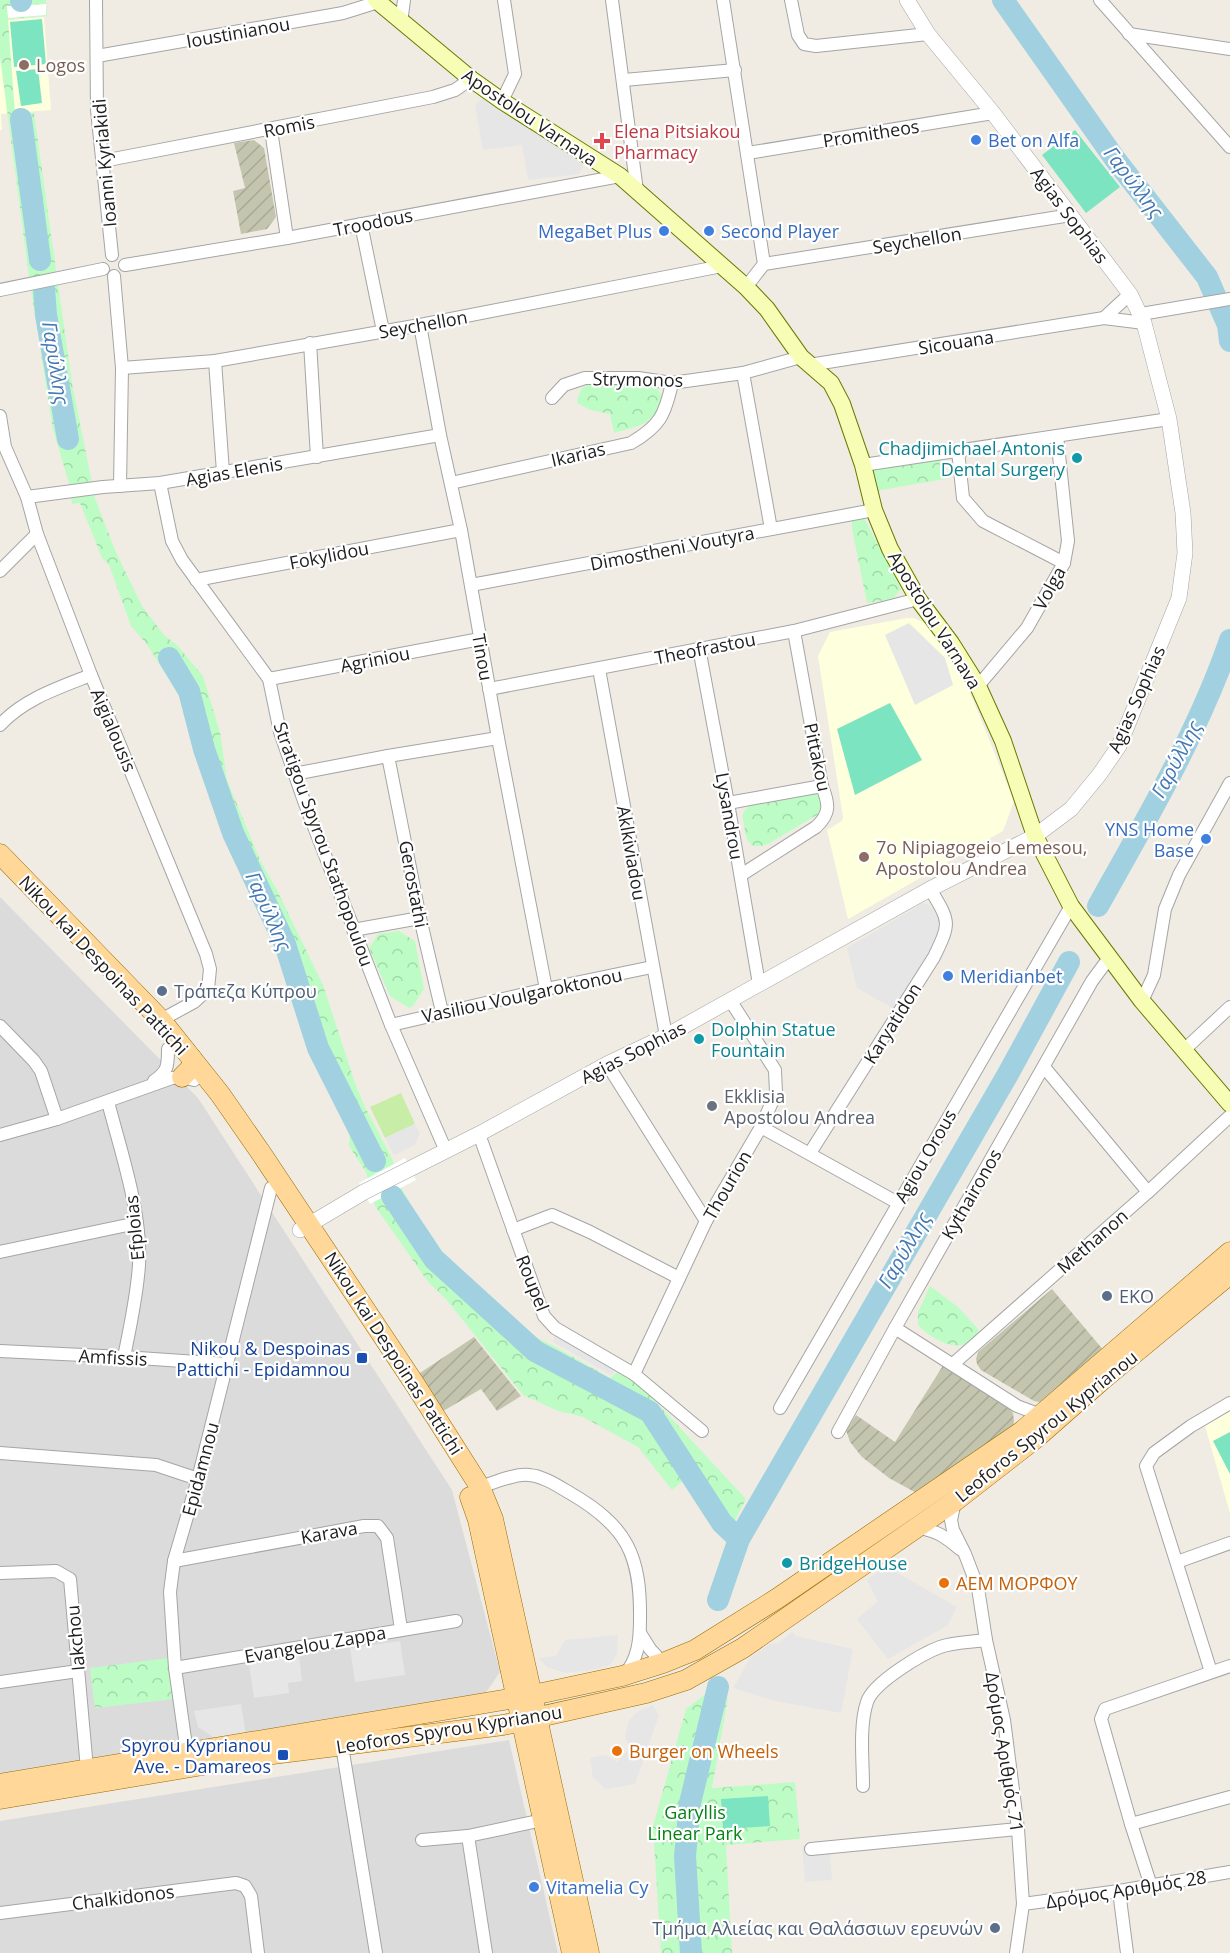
<svg xmlns="http://www.w3.org/2000/svg" width="1230" height="1953" viewBox="0 0 1230 1953" font-family="'Open Sans',sans-serif">
  <defs>
    <pattern id="construction-furrows" width="10" height="10" patternUnits="userSpaceOnUse" patternTransform="scale(1.5)"><rect width="10" height="10" fill="#c4c5ae"/><path d="M-1 1l2-2M0 10L10 0M9 11l2-2" fill="none" stroke="#a8a995"/></pattern>
    <pattern id="park-crowns" width="20" height="18" patternUnits="userSpaceOnUse" patternTransform="scale(1.5)"><rect width="20" height="18" fill="#bdfdc5"/><path d="M2 6a3 3 0 1 1 6 0M12 15a3 3 0 1 1 6 0" fill="none" stroke="#a2d8a9"/></pattern>
  </defs>
  <rect width="100%" height="100%" fill="#f0ece3"/>
  <!-- residential -->
  <g fill="#dcdbdb">
    <polygon points="0,897 198,1098 452,1490 500,1672 485,1694 0,1776"/>
    <polygon points="509,1740 558,1953 0,1953 0,1821"/>
  </g>
  <!-- education -->
  <g fill="#feffdd">
    <polygon points="44,17 51,110 1,114 2,130 0,130 0,21"/>
    <polygon points="907,618 914,618 925,623 965,680 1014,801 1003,831 848,919 827,830 842,821 843,817 818,656 830,632"/>
    <polygon points="1230,1410 1230,1513 1205,1426"/>
  </g>
  <!-- construction -->
  <g fill="url(#construction-furrows)">
    <polygon points="254,140 264,148 276,217 267,229 241,234 233,191 245,188 234,143"/>
    <polygon points="1052,1289 1105,1352 1044,1403 1034,1401 981,1370 977,1364 976,1359 978,1352"/>
    <polygon points="474,1337 521,1396 497,1411 481,1389 438,1414 414,1377"/>
    <polygon points="944,1364 1007,1406 1013,1413 1014,1421 1013,1429 920,1495 889,1478 862,1457 850,1442 846,1430 856,1415 895,1442"/>
  </g>
  <!-- grass -->
  <polygon fill="#c7eda6" points="401,1093 415,1124 385,1138 370,1107"/>
  <!-- park -->
  <g fill="url(#park-crowns)">
    <polygon points="0,0 46,0 47,16 8,19 15,114 34,113 72,383 95,498 115,550 142,606 164,635 178,646 203,676 220,732 227,780 260,860 276,888 323,985 355,1083 365,1107 392,1158 403,1191 440,1254 523,1331 554,1346 610,1378 619,1371 632,1378 645,1390 746,1499 727,1536 685,1479 672,1490 638,1447 583,1417 558,1411 523,1395 445,1298 428,1282 375,1206 366,1172 349,1146 350,1131 292,999 271,936 236,853 217,799 200,758 199,742 180,697 146,643 131,626 109,565 102,558 80,503 72,504 69,483 53,430 29,277 0,57"/>
    <path d="M 598,381 L 640,382 L 656,386 L 664,399 C 649,426 643,425 614,433 L 610,414 L 590,410 L 577,403 C 579,388 584,385 598,381 Z"/>
    <polygon points="942,458 945,479 876,491 871,474 875,468"/>
    <polygon points="864,518 901,589 893,599 867,603 852,529 852,521"/>
    <path d="M 816,793 L 821,795 L 822,812 L 768,844 C 749,851 746,841 744,824 C 743,821 742,817 743,814 C 744,809 749,806 753,804 Z"/>
    <polygon points="399,931 415,941 424,989 413,1006 409,1008 390,996 369,948 378,934"/>
    <path d="M 930,1286 L 958,1307 L 979,1330 C 966,1359 933,1341 918,1325 L 918,1312 Z"/>
    <polygon points="169,1658 174,1699 95,1708 90,1668"/>
    <polygon points="711,1690 728,1698 712,1788 795,1782 800,1839 726,1845 732,1953 661,1953 653,1826 686,1709"/>
  </g>
  <!-- pitch -->
  <g fill="#7ce4c0">
    <polygon points="42,19 46,64 14,67 10,22"/>
    <polygon points="38,69 42,103 21,106 16,71"/>
    <polygon points="1075,130 1120,187 1086,213 1042,155"/>
    <polygon points="890,703 922,760 855,795 837,729"/>
    <polygon points="1230,1432 1230,1474 1213,1441"/>
    <polygon points="768,1796 770,1826 723,1829 721,1799"/>
  </g>
  <!-- parking -->
  <g fill="#e6e6e6">
    <polygon points="484,96 580,159 583,167 579,174 528,180 522,145 483,150 475,105"/>
    <polygon points="909,623 945,658 953,685 915,705 885,635"/>
    <polygon points="923,903 929,905 938,914 942,922 940,935 894,1009 857,988 847,948"/>
    <polygon points="415,1124 420,1133 415,1145 394,1155 385,1138"/>
    <polygon points="556,1332 618,1368 611,1375 553,1342"/>
    <polygon points="885,1566 957,1607 948,1625 888,1659 857,1619 878,1601 867,1580"/>
    <polygon points="792,1632 796,1636 853,1649 841,1713 775,1701 733,1688 750,1658 769,1644 779,1643"/>
    <polygon points="618,1635 617,1654 611,1664 598,1669 566,1673 547,1667 539,1658 556,1656 565,1640"/>
    <polygon points="400,1641 405,1675 355,1682 350,1648"/>
    <polygon points="299,1656 302,1681 288,1683 289,1693 254,1698 249,1663"/>
    <polygon points="241,1704 246,1735 216,1739 198,1727 194,1711"/>
    <polygon points="653,1705 659,1715 635,1784 606,1789 593,1778 590,1758 606,1755 617,1762 630,1748 625,1736 629,1720 637,1712"/>
    <polygon points="829,1843 832,1880 805,1882 802,1846"/>
  </g>
  <!-- pier -->
  <g fill="#fff">
    <polygon points="46,4 46,15 8,18 7,6"/>
    <polygon points="405,1158 416,1180 370,1204 359,1183"/>
  </g>
  <g fill="none" stroke-linecap="round" stroke-linejoin="round">
    <!-- river -->
    <g stroke="#a1d0e0" stroke-width="22">
      <polyline points="21,0 21,1"/>
      <polyline points="1003,0 1115,159 1207,277 1228,325 1230,341"/>
      <polyline points="21,119 40,260"/>
      <polyline points="44,288 46,315 68,439"/>
      <polyline points="169,658 189,691 204,749 233,833 285,944 318,1048 375,1161"/>
      <path d="M 1098,906 C 1146,820 1198,733 1230,640"/>
      <polyline points="392,1196 434,1259 535,1351 650,1412 722,1523 739,1539 718,1600"/>
      <polyline points="739,1539 1008,1074 1069,962"/>
      <polyline points="691,1953 685,1856 690,1803 718,1687"/>
    </g>
    <defs>
      <g id="minor">
        <polyline points="96,0 97,110 112,255"/>
        <polyline points="612,0 637,191"/>
        <polyline points="723,0 764,264 746,287"/>
        <polyline points="791,0 798,35 804,44 816,46 928,34"/>
        <polyline points="1100,0 1230,147"/>
        <polyline points="401,23 404,0"/>
        <polyline points="1129,34 1230,49"/>
        <polyline points="97,56 343,13 378,2"/>
        <polyline points="624,80 735,70"/>
        <polyline points="502,101 515,74 504,0"/>
        <polyline points="271,130 287,238"/>
        <polyline points="748,153 993,113"/>
        <polyline points="103,161 433,97 455,90 471,79"/>
        <polyline points="361,224 383,331"/>
        <polyline points="764,264 1071,215"/>
        <polyline points="125,265 287,238 620,176"/>
        <polyline points="114,276 122,368 120,486"/>
        <polyline points="0,290 103,269"/>
        <polyline points="1141,314 1230,299"/>
        <polyline points="1104,318 1130,294"/>
        <polyline points="420,325 440,435 461,530 498,738 546,989"/>
        <polyline points="310,343 317,457"/>
        <polyline points="215,361 223,472"/>
        <polyline points="809,365 1104,318 1144,323"/>
        <polyline points="122,368 215,361 420,325 722,266"/>
        <polyline points="743,373 771,529"/>
        <polyline points="552,398 564,385 585,378 638,378 672,383 743,373 801,357"/>
        <polyline points="0,416 5,447 27,497 37,534 91,675 206,954 210,969 208,989 194,1002 161,1020"/>
        <polyline points="958,451 963,498 983,521 1064,563"/>
        <polyline points="863,465 1169,419"/>
        <polyline points="160,483 172,541 182,560 269,679 280,732 304,801 391,1025 446,1151"/>
        <path d="M 451,483 L 631,443 C 660,426 665,415 672,383"/>
        <polyline points="27,497 103,487 160,483 440,435"/>
        <polyline points="0,571 37,534"/>
        <polyline points="196,580 461,530"/>
        <polyline points="471,585 874,510"/>
        <polyline points="699,648 728,803 759,984"/>
        <polyline points="599,669 666,1036"/>
        <polyline points="269,679 480,639"/>
        <polyline points="978,686 1027,628 1064,563 1068,541 1057,436"/>
        <polyline points="489,689 794,631 918,599"/>
        <path d="M 0,725 C 24,699 58,688 91,675"/>
        <polyline points="388,756 420,918 442,1012"/>
        <polyline points="294,774 388,756 498,738"/>
        <polyline points="728,803 822,786"/>
        <path d="M 741,875 L 816,827 C 831,813 829,804 822,786 L 794,631"/>
        <polyline points="353,930 420,918"/>
        <polyline points="1142,1001 1154,975 1165,909 1179,875 1230,783"/>
        <polyline points="391,1025 546,989 652,967"/>
        <polyline points="0,1026 34,1061 41,1071 57,1119"/>
        <polyline points="1184,1050 1230,1007"/>
        <polyline points="607,1064 706,1221"/>
        <polyline points="1044,1067 1148,1192"/>
        <path d="M 154,1081 C 168,1071 168,1066 168,1049"/>
        <path d="M 108,1102 C 121,1152 142,1213 139,1265 C 137,1296 130,1327 124,1357"/>
        <polyline points="761,1127 898,1203"/>
        <polyline points="479,1134 544,1316 555,1328 634,1374 702,1431"/>
        <polyline points="0,1135 57,1119 172,1078 182,1077 194,1080"/>
        <path d="M 810,1153 L 934,957 C 951,922 950,922 930,889"/>
        <polyline points="513,1230 552,1215 590,1232 679,1278"/>
        <polyline points="0,1252 137,1223"/>
        <polyline points="895,1328 1017,1406 1041,1415"/>
        <polyline points="0,1351 124,1357 227,1364"/>
        <polyline points="953,1364 1148,1192 1230,1116"/>
        <polyline points="634,1374 706,1221 761,1127 776,1093 775,1070 730,1000"/>
        <polyline points="780,1408 1071,906"/>
        <polyline points="838,1432 895,1328 1092,981 1109,958"/>
        <polyline points="0,1453 156,1465 198,1479"/>
        <path d="M 480,1487 C 493,1483 516,1473 529,1475 C 543,1476 558,1486 570,1493 C 627,1526 641,1555 640,1620 C 640,1640 638,1660 624,1675"/>
        <polyline points="955,1501 951,1520 953,1530 965,1554 978,1588 986,1640 1004,1720 1018,1829 1023,1904 1016,1953"/>
        <path d="M 916,1527 C 939,1532 943,1535 960,1549"/>
        <polyline points="174,1561 364,1526 378,1526 387,1538 401,1629"/>
        <polyline points="1177,1562 1230,1543"/>
        <polyline points="0,1573 56,1571 70,1579 87,1769"/>
        <polyline points="640,1633 650,1649 663,1663"/>
        <polyline points="175,1668 456,1621"/>
        <polyline points="1211,1672 1146,1466 1154,1453 1191,1426 1230,1403"/>
        <polyline points="0,1682 78,1671"/>
        <polyline points="342,1746 376,1953"/>
        <polyline points="187,1753 175,1668 170,1592 174,1561 198,1479 271,1188"/>
        <path d="M 863,1786 C 863,1761 859,1726 867,1702 C 873,1683 921,1654 940,1647 C 954,1642 972,1642 986,1640"/>
        <polyline points="1131,1824 1230,1797"/>
        <polyline points="468,1836 486,1953"/>
        <polyline points="422,1840 468,1836 543,1820"/>
        <polyline points="811,1849 1018,1829"/>
        <polyline points="1151,1886 1131,1824 1101,1719 1105,1709 1230,1666"/>
        <polyline points="1119,1891 1127,1953"/>
        <polyline points="1023,1904 1119,1891 1230,1872"/>
        <polyline points="0,1913 236,1883 245,1886 251,1896 258,1953"/>
      </g>
      <polyline id="tertiary" points="300,1230 364,1192 479,1134 607,1064 666,1036 930,889 1035,836 1071,809 1099,775 1119,746 1179,598 1185,553 1183,513 1169,419 1144,323 1130,294 993,113 928,34 907,0"/>
      <polyline id="secondary" points="376,0 471,79 502,101 620,176 746,287 767,309 801,357 831,383 842,404 863,465 874,510 890,549 918,599 951,643 978,686 1003,741 1035,836 1071,906 1142,1001 1230,1104"/>
      <g id="primary">
        <polyline points="0,854 161,1020 220,1094 261,1153 416,1386 480,1487 493,1519 589,1953"/>
        <polyline points="182,1077 192,1067 192,1059"/>
        <polyline points="470,1497 478,1520 572,1953"/>
        <polyline points="0,1784 533,1695 622,1676 663,1663 695,1650 778,1598 1021,1432 1230,1252"/>
        <polyline points="0,1799 250,1757 503,1725 646,1693 686,1680 743,1648 955,1501 1036,1438 1102,1380 1230,1274"/>
      </g>
    </defs>
    <!-- minor casing -->
    <use href="#minor" stroke="#a5a5a5" stroke-width="14"/>
    <!-- tertiary casing -->
    <use href="#tertiary" stroke="#a5a5a5" stroke-width="16"/>
    <!-- secondary casing -->
    <use href="#secondary" stroke="#697a00" stroke-width="18"/>
    <!-- primary casing -->
    <use href="#primary" stroke="#986b00" stroke-width="21"/>
    <!-- minor -->
    <use href="#minor" stroke="#fff" stroke-width="12"/>
    <!-- tertiary -->
    <use href="#tertiary" stroke="#fff" stroke-width="15"/>
    <!-- secondary -->
    <use href="#secondary" stroke="#f7fdb4" stroke-width="16"/>
    <!-- primary -->
    <use href="#primary" stroke="#ffd799" stroke-width="20"/>
  </g>
  <!-- markers -->
  <g fill="#8d6e63" stroke="#fff" stroke-width="2">
    <circle cx="24" cy="65" r="6"/>
    <circle cx="864" cy="857" r="6"/>
  </g>
  <g fill="#3f7fe0" stroke="#fff" stroke-width="2">
    <circle cx="976" cy="140" r="6"/>
    <circle cx="664" cy="231" r="6"/>
    <circle cx="709" cy="231" r="6"/>
    <circle cx="1206" cy="839" r="6"/>
    <circle cx="948" cy="976" r="6"/>
    <circle cx="534" cy="1887" r="6"/>
  </g>
  <path fill="#e0444e" stroke="#fff" stroke-width="2" d="M599 132h6v6h6v6h-6v6h-6v-6h-6v-6h6z"/>
  <g fill="#0f9aa8" stroke="#fff" stroke-width="2">
    <circle cx="1077" cy="458" r="6"/>
    <circle cx="699" cy="1039" r="6"/>
    <circle cx="787" cy="1563" r="6"/>
  </g>
  <g fill="#5c6f8a" stroke="#fff" stroke-width="2">
    <circle cx="162" cy="991" r="6"/>
    <circle cx="1107" cy="1296" r="6"/>
    <circle cx="995" cy="1928" r="6"/>
  </g>
  <circle fill="#6b7280" stroke="#fff" stroke-width="2" cx="712" cy="1106" r="6"/>
  <g fill="#1a4fb4" stroke="#fff" stroke-width="2">
    <rect x="356" y="1352" width="12" height="12" rx="3"/>
    <rect x="277" y="1749" width="12" height="12" rx="3"/>
  </g>
  <g fill="#e8710a" stroke="#fff" stroke-width="2">
    <circle cx="944" cy="1583" r="6"/>
    <circle cx="617" cy="1751" r="6"/>
  </g>
  <g text-anchor="middle" dominant-baseline="central" stroke-width="4.5" stroke-linejoin="round" paint-order="stroke">
    <!-- street labels -->
    <g font-size="18" fill="#1e1e1e" stroke="#fff">
      <text transform="translate(238 32) rotate(-10)">Ioustinianou</text>
      <text transform="translate(530 117) rotate(34)">Apostolou Varnava</text>
      <text transform="translate(289 126) rotate(-11)">Romis</text>
      <text transform="translate(871 133) rotate(-9)">Promitheos</text>
      <text transform="translate(104 163) rotate(-95)">Ioanni Kyriakidi</text>
      <text transform="translate(1070 215) rotate(53)">Agias Sophias</text>
      <text transform="translate(373 222) rotate(-11)">Troodous</text>
      <text transform="translate(917 240) rotate(-9)">Seychellon</text>
      <text transform="translate(423 324) rotate(-10)">Seychellon</text>
      <text transform="translate(956 342) rotate(-9)">Sicouana</text>
      <text transform="translate(638 379) rotate(1)">Strymonos</text>
      <text transform="translate(578 454) rotate(-13)">Ikarias</text>
      <text transform="translate(234 471) rotate(-10)">Agias Elenis</text>
      <text transform="translate(672 548) rotate(-11)">Dimostheni Voutyra</text>
      <text transform="translate(329 555) rotate(-11)">Fokylidou</text>
      <text transform="translate(1049 588) rotate(-61)">Volga</text>
      <text transform="translate(935 620) rotate(58)">Apostolou Varnava</text>
      <text transform="translate(705 648) rotate(-11)">Theofrastou</text>
      <text transform="translate(483 657) rotate(80)">Tinou</text>
      <text transform="translate(375 659) rotate(-11)">Agriniou</text>
      <text transform="translate(1136 699) rotate(-66)">Agias Sophias</text>
      <text transform="translate(114 730) rotate(67)">Aigialousis</text>
      <text transform="translate(818 757) rotate(78)">Pittakou</text>
      <text transform="translate(730 816) rotate(80)">Lysandrou</text>
      <text transform="translate(324 844) rotate(70)">Stratigou Spyrou Stathopoulou</text>
      <text transform="translate(632 853) rotate(80)">Aklkiviadou</text>
      <text transform="translate(414 884) rotate(79)">Gerostathi</text>
      <text transform="translate(104 965) rotate(47)">Nikou kai Despoinas Pattichi</text>
      <text transform="translate(522 995) rotate(-12)">Vasiliou Voulgaroktonou</text>
      <text transform="translate(892 1023) rotate(-58)">Karyatidon</text>
      <text transform="translate(633 1052) rotate(-27)">Agias Sophias</text>
      <text transform="translate(925 1156) rotate(-60)">Agiou Orous</text>
      <text transform="translate(727 1185) rotate(-60)">Thourion</text>
      <text transform="translate(971 1194) rotate(-60)">Kythaironos</text>
      <text transform="translate(134 1228) rotate(-96)">Efploias</text>
      <text transform="translate(1092 1241) rotate(-41)">Methanon</text>
      <text transform="translate(533 1283) rotate(68)">Roupel</text>
      <text transform="translate(394 1353) rotate(57)">Nikou kai Despoinas Pattichi</text>
      <text transform="translate(113 1357) rotate(3)">Amfissis</text>
      <text transform="translate(1046 1426) rotate(-39)">Leoforos Spyrou Kyprianou</text>
      <text transform="translate(200 1469) rotate(-75)">Epidamnou</text>
      <text transform="translate(329 1532) rotate(-10)">Karava</text>
      <text transform="translate(75 1638) rotate(-95)">Iakchou</text>
      <text transform="translate(315 1644) rotate(-10)">Evangelou Zappa</text>
      <text transform="translate(449 1729) rotate(-9)">Leoforos Spyrou Kyprianou</text>
      <text transform="translate(1005 1752) rotate(81)">Δρόμος Αριθμός 71</text>
      <text transform="translate(1126 1889) rotate(-9)">Δρόμος Αριθμός 28</text>
      <text transform="translate(123 1897) rotate(-7)">Chalkidonos</text>
    </g>
    <!-- education labels -->
    <g font-size="18" fill="#785e54" stroke="#fff" text-anchor="start">
      <text x="36" y="65">Logos</text>
      <text x="876" y="847">7o Nipiagogeio Lemesou,<tspan x="876" dy="21">Apostolou Andrea</tspan></text>
    </g>
    <!-- health labels -->
    <g font-size="18" fill="#be3a42" stroke="#fff" text-anchor="start">
      <text x="614" y="131">Elena Pitsiakou<tspan x="614" dy="21">Pharmacy</tspan></text>
    </g>
    <!-- shop labels -->
    <g font-size="18" fill="#366cbe" stroke="#fff" text-anchor="start">
      <text x="988" y="140">Bet on Alfa</text>
      <text x="652" y="231" text-anchor="end">MegaBet Plus</text>
      <text x="721" y="231">Second Player</text>
      <text x="1194" y="829" text-anchor="end">YNS Home<tspan x="1194" dy="21">Base</tspan></text>
      <text x="960" y="976">Meridianbet</text>
      <text x="546" y="1887">Vitamelia Cy</text>
    </g>
    <!-- culture labels -->
    <g font-size="18" fill="#0d838f" stroke="#fff" text-anchor="start">
      <text x="1065" y="448" text-anchor="end">Chadjimichael Antonis<tspan x="1065" dy="21">Dental Surgery</tspan></text>
      <text x="711" y="1029">Dolphin Statue<tspan x="711" dy="21">Fountain</tspan></text>
      <text x="799" y="1563">BridgeHouse</text>
    </g>
    <!-- service labels -->
    <g font-size="18" fill="#4e5e75" stroke="#fff" text-anchor="start">
      <text x="174" y="991">Τράπεζα Κύπρου</text>
      <text x="1119" y="1296">EKO</text>
      <text x="983" y="1928" text-anchor="end">Τμήμα Αλιείας και Θαλάσσιων ερευνών</text>
    </g>
    <!-- worship labels -->
    <g font-size="18" fill="#5b616d" stroke="#fff" text-anchor="start">
      <text x="724" y="1096">Ekklisia<tspan x="724" dy="21">Apostolou Andrea</tspan></text>
    </g>
    <!-- transit labels -->
    <g font-size="18" fill="#164399" stroke="#fff" text-anchor="end">
      <text x="350" y="1348">Nikou &amp; Despoinas<tspan x="350" dy="21">Pattichi - Epidamnou</tspan></text>
      <text x="271" y="1745">Spyrou Kyprianou<tspan x="271" dy="21">Ave. - Damareos</tspan></text>
    </g>
    <!-- food labels -->
    <g font-size="18" fill="#c56008" stroke="#fff" text-anchor="start">
      <text x="956" y="1583">ΑΕΜ ΜΟΡΦΟΥ</text>
      <text x="629" y="1751">Burger on Wheels</text>
    </g>
    <!-- park labels -->
    <g font-size="18" fill="#048413" stroke="#fff">
      <text x="695" y="1812">Garyllis<tspan x="695" dy="21">Linear Park</tspan></text>
    </g>
    <!-- water labels -->
    <g font-size="20" font-style="italic" fill="#4478b4" stroke="#fff">
      <text transform="translate(1134 182) rotate(53)">Γαρύλλης</text>
      <text transform="translate(56 363) rotate(81)">Γαρύλλης</text>
      <text transform="translate(1176 759) rotate(-62)">Γαρύλλης</text>
      <text transform="translate(269 911) rotate(66)">Γαρύλλης</text>
      <text transform="translate(904 1250) rotate(-60)">Γαρύλλης</text>
    </g>
  </g>
</svg>
